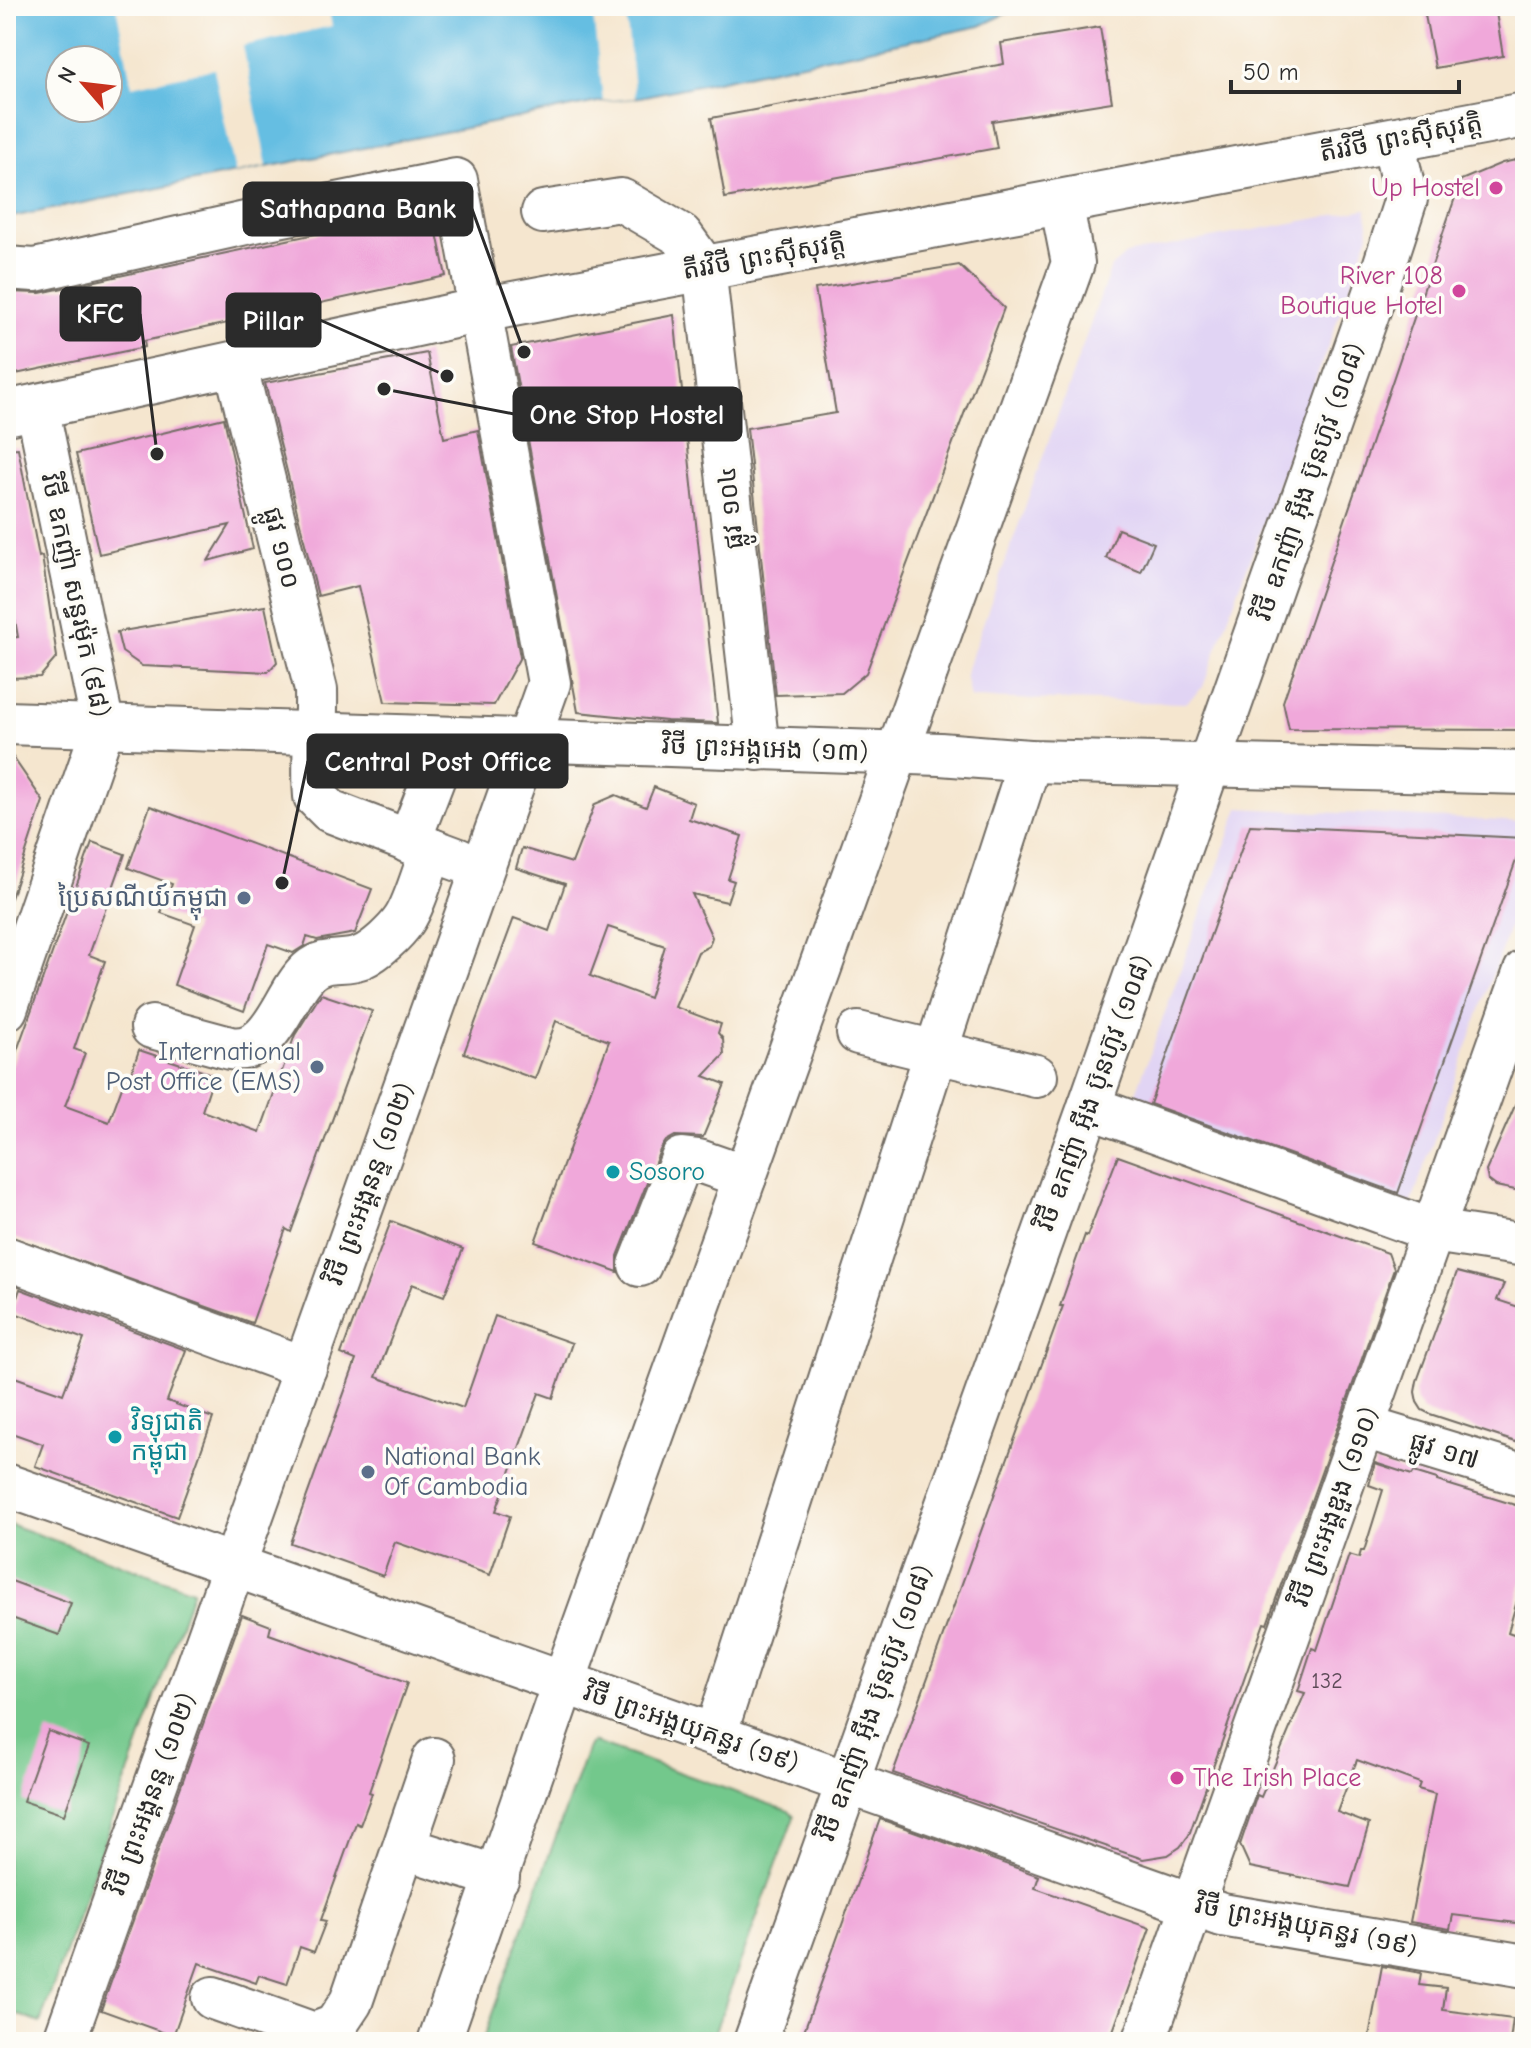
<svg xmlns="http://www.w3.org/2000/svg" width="1531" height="2048" viewBox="0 0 1531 2048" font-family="'Comic Neue','Noto Sans Khmer',sans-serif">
  <rect width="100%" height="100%" fill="#fdfcf7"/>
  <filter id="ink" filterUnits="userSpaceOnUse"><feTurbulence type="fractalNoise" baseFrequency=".0125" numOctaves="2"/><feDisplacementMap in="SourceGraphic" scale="16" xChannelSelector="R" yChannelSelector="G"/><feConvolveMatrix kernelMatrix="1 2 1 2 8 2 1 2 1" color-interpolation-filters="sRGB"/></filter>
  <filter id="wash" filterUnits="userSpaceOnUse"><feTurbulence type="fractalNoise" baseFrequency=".006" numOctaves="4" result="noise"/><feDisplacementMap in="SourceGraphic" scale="32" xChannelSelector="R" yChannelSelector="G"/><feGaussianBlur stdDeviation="1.8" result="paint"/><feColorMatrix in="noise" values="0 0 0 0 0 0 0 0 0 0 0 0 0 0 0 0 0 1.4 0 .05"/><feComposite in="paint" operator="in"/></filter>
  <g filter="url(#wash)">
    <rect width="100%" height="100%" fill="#f5e6cf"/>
    <!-- built -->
    <g fill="#e1d4f4">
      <polygon points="1366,209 1369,234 1203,687 1186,703 970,698 965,674 1111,267 1126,254"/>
      <polygon points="1239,808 1525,822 1525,883 1409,1210 1129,1112"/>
    </g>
    <!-- green -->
    <g fill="#73c88c" stroke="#4f7a5c" stroke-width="2">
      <polygon points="6,1523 193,1590 40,2023 6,2010"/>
      <polygon points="593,1742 789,1811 794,1817 711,2042 482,2042 588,1747"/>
    </g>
    <!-- water -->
    <path fill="#65bee2" stroke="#487486" stroke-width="2" fill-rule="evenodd" d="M 6,6 L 1022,6 L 980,26 L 635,98 L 603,101 L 6,218 ZM 60,60 L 108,60 L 108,108 L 60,108 Z"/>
    <!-- pier -->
    <g fill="#f5e6cf">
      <polygon points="116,6 328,6 332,26 243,46 267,166 235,173 214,69 132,86"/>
      <polygon points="592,6 625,6 635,98 603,101"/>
    </g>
    <g id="blocks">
      <!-- building -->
      <g fill="#f0a8da" fill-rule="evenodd">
        <polygon points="1473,6 1495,6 1503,56 1435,68 1425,15"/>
        <polygon points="1100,27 1112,102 992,121 997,148 725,198 711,118 1004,64 1001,43"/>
        <polygon points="1525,158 1525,730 1289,729 1283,702 1461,180 1502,163"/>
        <polygon points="432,209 446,276 144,341 145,347 6,376 6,292 40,293"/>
        <polygon points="959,265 1004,308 866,673 842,693 776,695 747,428 836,413 815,289"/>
        <polygon points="674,315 703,589 718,723 667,721 578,712 511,347"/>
        <polygon points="427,353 444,438 478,430 520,657 494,705 385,702 358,586 318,596 265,383"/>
        <polygon points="224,418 253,549 208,561 230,525 99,554 76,454"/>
        <polygon points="18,448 39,557 42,556 57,657 40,677 6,678 6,638 18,637 6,568 6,449"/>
        <polygon points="1118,529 1154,543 1141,572 1106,558"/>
        <polygon points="265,606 277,662 268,672 142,666 122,652 117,632"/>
        <polygon points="6,747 43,801 11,898 6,897"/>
        <path d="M 654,787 L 694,803 L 689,819 L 742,836 L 728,879 L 734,881 L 727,902 L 692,894 L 712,937 L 709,946 L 698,952 L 675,1007 L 721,1024 L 718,1033 L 723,1039 L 724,1055 L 704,1076 L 725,1084 L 703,1137 L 675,1136 L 666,1141 L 660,1150 L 618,1256 L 618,1272 L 535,1242 L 609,1041 L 556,1021 L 535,1079 L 464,1053 L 514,918 L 549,931 L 565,884 L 516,868 L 522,848 L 572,863 L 595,804 L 616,795 L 646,807 ZM 608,927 L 665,946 L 649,998 L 590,976 Z"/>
        <polygon points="150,806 372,889 355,933 317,940 307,937 304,946 293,953 268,944 244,1011 174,985 195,925 161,913 172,884 128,868"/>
        <polygon points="1250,825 1524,838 1398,1193 1150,1104"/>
        <polygon points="92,842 125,854 89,955 105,961 74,1049 85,1053 65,1106 109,1122 123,1084 127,1085 139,1050 214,1075 202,1111 260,1132 295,1035 321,994 372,1011 291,1232 286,1229 252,1323 6,1235 6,1081"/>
        <polygon points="1525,1083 1525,1192 1496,1186 1488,1180 1486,1171"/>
        <polygon points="1118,1156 1388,1253 1394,1269 1267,1624 1264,1623 1189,1835 1180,1847 1168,1855 1143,1859 893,1773 1063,1306 1060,1306 1085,1235 1087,1236"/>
        <polygon points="391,1221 463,1249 444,1296 412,1284 376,1377 463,1408 495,1316 572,1343 553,1398 539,1393 496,1511 510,1516 490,1575 395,1542 383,1576 290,1543 356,1360 341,1354"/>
        <polygon points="1457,1272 1504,1284 1497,1300 1525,1309 1525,1445 1430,1414 1422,1410 1417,1402 1415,1392 1417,1381"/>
        <polygon points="20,1289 186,1350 167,1401 213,1418 177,1517 35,1466 43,1444 6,1431 6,1374 63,1394 84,1339 12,1312"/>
        <polygon points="1375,1463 1412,1475 1414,1472 1437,1479 1437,1481 1525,1508 1525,1573 1508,1632 1525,1638 1525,1924 1453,1915 1450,1929 1410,1922 1435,1794 1418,1789 1420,1783 1357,1760 1337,1812 1369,1824 1350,1887 1250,1867 1240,1845 1257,1795 1261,1797 1305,1693 1298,1691 1312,1648 1317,1650 1349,1555 1359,1558 1361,1551 1364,1551 1383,1490 1369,1485"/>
        <polygon points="6,1579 71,1603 59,1635 6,1616"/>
        <polygon points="242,1615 271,1626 269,1634 407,1683 369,1792 372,1793 360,1825 356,1823 321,1920 326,1921 314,1952 300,1947 287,1984 259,1975 256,1983 199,1963 173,2036 101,2010"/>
        <polygon points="48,1731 89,1746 64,1815 23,1801"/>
        <polygon points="880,1819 1039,1876 1035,1888 1150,1928 1109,2042 800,2042"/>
        <polygon points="1382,1966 1421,1973 1419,1985 1446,1988 1443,2010 1513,2019 1510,2042 1368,2042"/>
      </g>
    </g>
  </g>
  <g filter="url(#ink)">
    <use href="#blocks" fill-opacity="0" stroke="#726c64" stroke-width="2"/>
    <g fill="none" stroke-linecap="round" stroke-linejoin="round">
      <defs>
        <g id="minor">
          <polyline points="543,212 621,200 681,235 704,267 758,749"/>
          <polyline points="6,268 35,270 268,218 456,180 549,683 64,2042"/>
          <path d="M 235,363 L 316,690 C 317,726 312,761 315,796 L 330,811 L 432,850"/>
          <polyline points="6,723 940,754 1030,761 1525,773"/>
          <polyline points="409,842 449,738"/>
          <polyline points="6,1009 103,727 37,406"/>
          <path d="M 152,1027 L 230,1048 C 273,1055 283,995 309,971 C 326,956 344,965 362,957 C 376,951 396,932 404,920 C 415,904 424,869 432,850 L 459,860"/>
          <polyline points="858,1033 1036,1076"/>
          <polyline points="1089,1107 1433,1231 1525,1245"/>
          <polyline points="6,1258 305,1368"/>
          <polyline points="640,1265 682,1159 699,1161 745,1177"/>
          <polyline points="1364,1427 1525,1476"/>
          <polyline points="6,1485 1222,1915 1525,1966"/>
          <polyline points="715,1735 1030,761"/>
          <polyline points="405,1848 498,1877"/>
          <polyline points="213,1998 314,2034 335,2026 351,2002 434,1759"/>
          <polyline points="439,2042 563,1684 1073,263 1061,202"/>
          <polyline points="755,2042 1089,1107 1381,276 1406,199 1393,140"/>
          <polyline points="1144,2042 1525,971"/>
        </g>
        <polyline id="major" points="6,413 481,310 1525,115"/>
      </defs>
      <!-- minor casing -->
      <use href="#minor" stroke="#726c64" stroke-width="46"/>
      <!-- major casing -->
      <use href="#major" stroke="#726c64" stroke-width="48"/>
      <!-- minor -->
      <use href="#minor" stroke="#fff" stroke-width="42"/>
      <!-- major -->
      <use href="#major" stroke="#fff" stroke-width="44"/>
    </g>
  </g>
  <!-- markers -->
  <g fill="#d1479c" stroke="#fdfcf7" stroke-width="3">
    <circle cx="1496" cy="188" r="8"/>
    <circle cx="1459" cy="291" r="8"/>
    <circle cx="1177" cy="1778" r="8"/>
  </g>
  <g fill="#5c6f8a" stroke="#fdfcf7" stroke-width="3">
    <circle cx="244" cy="898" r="8"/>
    <circle cx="317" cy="1067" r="8"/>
    <circle cx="368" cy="1472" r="8"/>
  </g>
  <g fill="#0f9aa8" stroke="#fdfcf7" stroke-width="3">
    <circle cx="613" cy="1172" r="8"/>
    <circle cx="115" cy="1437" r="8"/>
  </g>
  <g text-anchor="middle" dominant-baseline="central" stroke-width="7" stroke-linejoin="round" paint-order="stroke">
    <!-- number labels -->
    <g font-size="22" fill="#5c4a57">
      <text x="1327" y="1681">132</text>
    </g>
    <!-- street labels -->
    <g font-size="26" fill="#2b2b2b" stroke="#fdfcf7">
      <text transform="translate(1401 138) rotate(-11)">តីរវិថី ព្រះស៊ីសុវត្តិ</text>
      <text transform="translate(764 257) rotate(-10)">តីរវិថី ព្រះស៊ីសុវត្តិ</text>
      <text transform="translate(1309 482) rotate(-71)">វិថី ឧកញ៉ា អ៊ីង ប៊ុនហ៊ូវ (១០៨)</text>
      <text transform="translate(731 508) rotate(-96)">ផ្លូវ ១០៤</text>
      <text transform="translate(281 548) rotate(76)">ផ្លូវ ១០០</text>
      <text transform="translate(75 595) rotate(78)">វិថី ឧកញ៉ា សន្ធរម៉ុក (៩៨)</text>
      <text transform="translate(765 749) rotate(2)">វិថី ព្រះអង្គអេង (១៣)</text>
      <text transform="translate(1094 1093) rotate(-70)">វិថី ឧកញ៉ា អ៊ីង ប៊ុនហ៊ូវ (១០៨)</text>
      <text transform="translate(370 1184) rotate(-70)">វិថី ព្រះអង្គនន្ទ (១០២)</text>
      <text transform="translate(1444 1451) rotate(17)">ផ្លូវ ១៧</text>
      <text transform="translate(1335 1507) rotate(-70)">វិថី ព្រះអង្គឌួង (១១០)</text>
      <text transform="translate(875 1703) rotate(-70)">វិថី ឧកញ៉ា អ៊ីង ប៊ុនហ៊ូវ (១០៨)</text>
      <text transform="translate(691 1728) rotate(19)">វិថី ព្រះអង្គយុគន្ធរ (១៩)</text>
      <text transform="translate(152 1794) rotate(-70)">វិថី ព្រះអង្គនន្ទ (១០២)</text>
      <text transform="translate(1306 1926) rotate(11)">វិថី ព្រះអង្គយុគន្ធរ (១៩)</text>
    </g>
    <!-- hotel labels -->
    <g font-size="26" fill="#b23c85" stroke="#fdfcf7" text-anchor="end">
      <text x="1480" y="188">Up Hostel</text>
      <text x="1443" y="276">River 108<tspan x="1443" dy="30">Boutique Hotel</tspan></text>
      <text x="1193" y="1778" text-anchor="start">The Irish Place</text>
    </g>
    <!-- service labels -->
    <g font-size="26" fill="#4e5e75" stroke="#fdfcf7" text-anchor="end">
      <text x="228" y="898">ប្រៃសណីយ៍កម្ពុជា</text>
      <text x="301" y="1052">International<tspan x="301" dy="30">Post Office (EMS)</tspan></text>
      <text x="384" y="1457" text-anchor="start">National Bank<tspan x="384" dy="30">Of Cambodia</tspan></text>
    </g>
    <!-- culture labels -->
    <g font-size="26" fill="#0d838f" stroke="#fdfcf7" text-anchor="start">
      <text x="629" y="1172">Sosoro</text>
      <text x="131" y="1422">វិទ្យុជាតិ<tspan x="131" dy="30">កម្ពុជា</tspan></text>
    </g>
  </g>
  <!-- callouts -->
  <path fill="none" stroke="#2b2b2b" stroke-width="3" d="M524 352L472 209M157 454L140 314M447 376L320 320M384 389L514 414M282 883L308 761"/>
  <g fill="#2b2b2b" stroke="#fdfcf7" stroke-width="3">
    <circle cx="524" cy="352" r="8"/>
    <circle cx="157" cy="454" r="8"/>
    <circle cx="447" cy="376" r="8"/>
    <circle cx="384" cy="389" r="8"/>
    <circle cx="282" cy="883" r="8"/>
  </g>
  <g fill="#2b2b2b" stroke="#2b2b2b" stroke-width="3">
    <rect x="244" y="183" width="228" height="52" rx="8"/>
    <rect x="61" y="288" width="79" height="52" rx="8"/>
    <rect x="227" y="294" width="93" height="52" rx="8"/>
    <rect x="514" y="388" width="227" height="52" rx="8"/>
    <rect x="308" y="735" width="259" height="52" rx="8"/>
  </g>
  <g font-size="28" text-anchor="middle" font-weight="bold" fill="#fff">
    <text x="358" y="218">Sathapana Bank</text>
    <text x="100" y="323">KFC</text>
    <text x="273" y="330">Pillar</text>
    <text x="627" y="424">One Stop Hostel</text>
    <text x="438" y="771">Central Post Office</text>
  </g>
  <!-- margin -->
  <rect width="1531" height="2048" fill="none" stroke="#fdfcf7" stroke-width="32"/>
  <!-- north arrow -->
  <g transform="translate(84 84) rotate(298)"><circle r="38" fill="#fdfcf7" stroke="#a9a8a5" stroke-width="2"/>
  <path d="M0-6L14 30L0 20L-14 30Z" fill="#c8321e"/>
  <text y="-12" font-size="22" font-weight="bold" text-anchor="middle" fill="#2b2b2b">N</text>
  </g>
  <!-- scale -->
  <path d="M1231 80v12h228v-12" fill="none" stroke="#2b2b2b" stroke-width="4"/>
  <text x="1243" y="80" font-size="24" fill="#2b2b2b" stroke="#fdfcf7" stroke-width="6" paint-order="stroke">50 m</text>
</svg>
